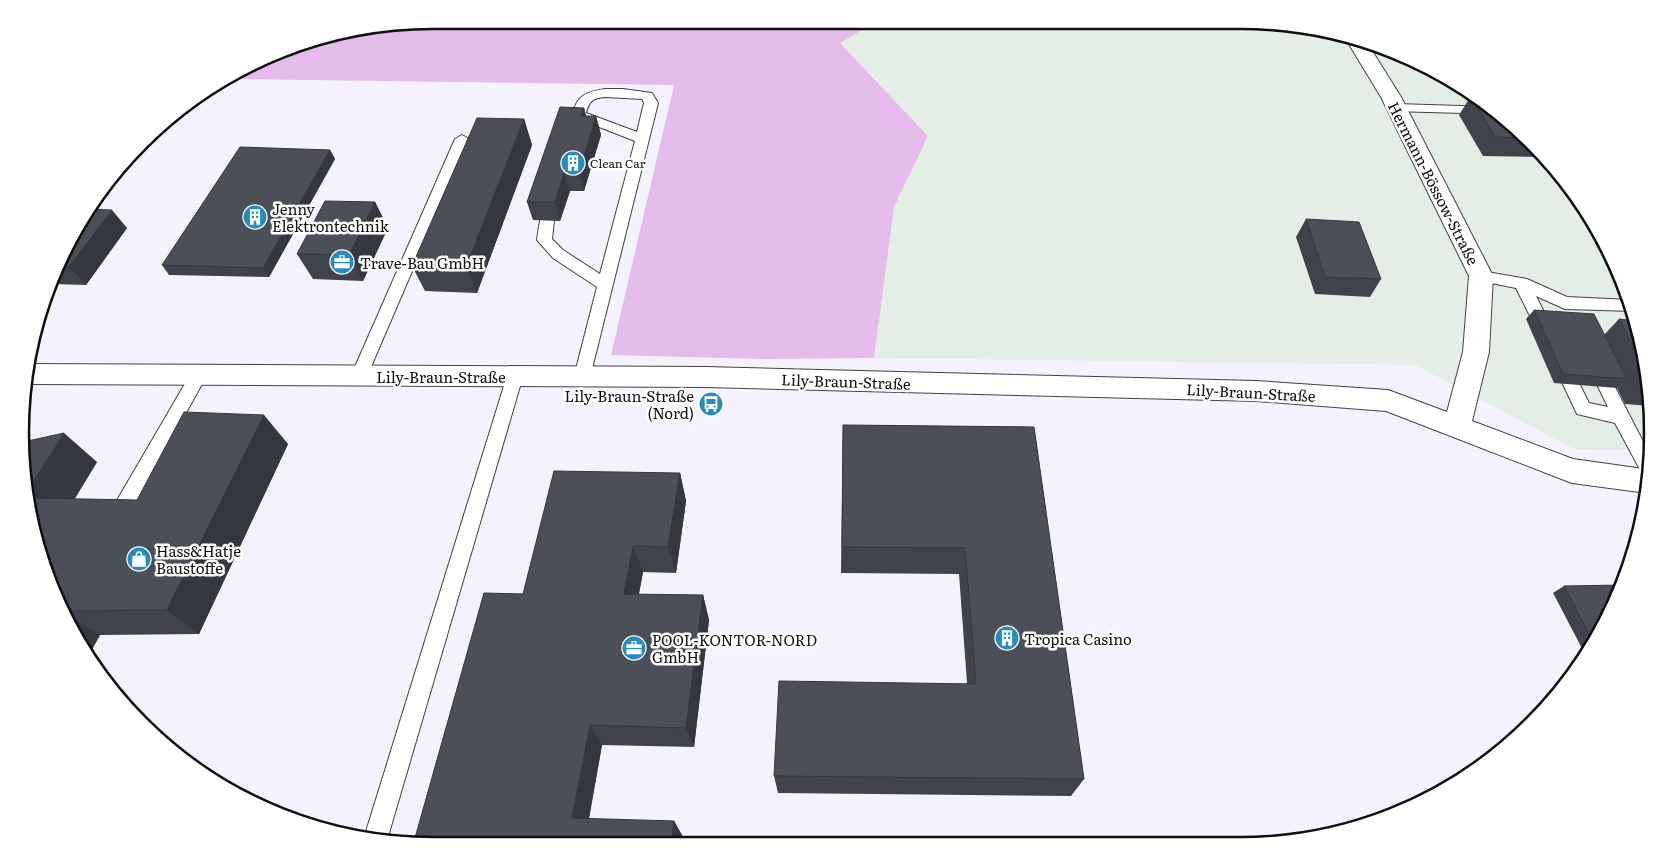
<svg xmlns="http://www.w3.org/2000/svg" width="1673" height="866" viewBox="0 0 1673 866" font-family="Literata,serif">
  <rect width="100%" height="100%" fill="#f4f2ff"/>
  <!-- industrial -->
  <polygon fill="#e4eee7" points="879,20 1267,21 1347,34 1423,63 1492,106 1551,161 1598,227 1631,301 1649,379 1652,450 1576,450 1415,365 874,358 894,207 928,136 840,42"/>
  <!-- green -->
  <polygon fill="#e4bbea" points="433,20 879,20 840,43 928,136 894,207 874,358 765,359 611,355 674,85 232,79 300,42"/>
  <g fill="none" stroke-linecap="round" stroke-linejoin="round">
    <defs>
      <g id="lane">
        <path d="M 605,89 L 623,89 L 652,93 L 658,103 L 590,377 L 588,382 L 582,383 L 576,382 L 574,377 L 597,287 L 553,258 L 537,240 C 539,225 541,209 549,196 L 559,196 L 561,199 L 554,220 L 552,239 L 563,250 L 600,274 L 635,141 L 584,121 L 581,134 L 571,134 L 569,131 C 575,104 574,93 605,89 ZM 605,97 L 642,99 L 644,103 L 637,132 L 586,113 C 589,101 593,98 605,97 Z"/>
        <polygon points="1396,104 1493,107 1501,114 1391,111 1389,108"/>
        <polygon points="462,135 469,139 367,376 365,381 359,382 353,381 351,376 455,139"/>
        <polygon points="1481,271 1527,279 1567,297 1631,300 1634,311 1565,309 1536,296 1553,330 1551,334 1545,336 1539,334 1516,288 1476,280 1473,276 1476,272"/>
        <polygon points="1562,359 1568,361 1589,403 1608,407 1588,366 1590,362 1596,360 1602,362 1652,459 1649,479 1644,477 1615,423 1577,414 1554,365 1556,361"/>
        <polygon points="199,369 205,370 207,375 123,526 116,528 109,526 107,520 109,514 193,370"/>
        <polygon points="515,370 521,371 523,376 387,840 386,842 364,838 507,376 509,371"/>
      </g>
      <polygon id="street" points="1345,34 1366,41 1401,97 1493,276 1489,352 1472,421 1573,459 1651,470 1647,493 1572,483 1386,411 1256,401 706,387 28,384 30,364 706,367 1256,381 1388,390 1447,412 1463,352 1469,276 1381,97 1344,36"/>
    </defs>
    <!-- lane casing -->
    <use href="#lane" stroke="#424242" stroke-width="2"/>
    <!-- street casing -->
    <use href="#street" stroke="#424242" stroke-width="2"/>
    <!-- lane -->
    <use href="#lane" fill="#fff" fill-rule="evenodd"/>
    <!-- street -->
    <use href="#street" fill="#fff" fill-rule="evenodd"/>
  </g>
  <!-- wall -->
  <g fill="#41434c">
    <polygon points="1471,96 1492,106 1547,157 1483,156 1459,115"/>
    <polygon points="584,108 586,116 596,116 601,135 584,191 570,191 560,221 533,220 527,202"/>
    <polygon points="524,119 532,145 477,293 425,291 412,266"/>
    <polygon points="330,150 335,159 269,277 169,275 162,265"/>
    <polygon points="375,202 388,228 363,281 313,279 297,254"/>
    <polygon points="87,209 127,228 86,285 53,284"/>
    <polygon points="1306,219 1381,279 1370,297 1315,294 1296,237"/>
    <polygon points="1534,310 1604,335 1619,319 1636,321 1650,379 1650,406 1625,404 1617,388 1554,383 1526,319"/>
    <polygon points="843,425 1034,427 1084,779 1071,796 778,793 774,776 967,683 959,574 841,573"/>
    <polygon points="288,444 199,634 100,635 90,653 52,591 21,460 97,462 74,499 137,500"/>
    <polygon points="680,473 686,501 676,573 643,572 639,594 703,595 709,620 694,747 602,745 589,819 674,821 683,837 413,845 523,594"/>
    <polygon points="1564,586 1610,616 1585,654 1553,593"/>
  </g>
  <!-- shaded-wall -->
  <g fill="#35373e">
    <polygon points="584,108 589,126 581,116"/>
    <polygon points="596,116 601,135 584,191 579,173"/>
    <polygon points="524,119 532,145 477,293 466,267"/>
    <polygon points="330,150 335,159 269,277 263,268"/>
    <polygon points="564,173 570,191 560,221 555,202"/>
    <polygon points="375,202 388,228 363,281 349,255"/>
    <polygon points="112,210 127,228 86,285 69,267"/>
    <polygon points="264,415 288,444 199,634 167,610"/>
    <polygon points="64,433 97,462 59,525 31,504 28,490"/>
    <polygon points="680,473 686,501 676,573 668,547"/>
    <polygon points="633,546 643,572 634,618 624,594"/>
    <polygon points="703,595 709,620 694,747 686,728"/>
    <polygon points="65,613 100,635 90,653"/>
    <polygon points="590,725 602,745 586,834 572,818"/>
    <polygon points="674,821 683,837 682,844 671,844"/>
  </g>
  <!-- building -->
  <g fill="#4c4e58" stroke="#35373e">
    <polygon points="1471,96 1477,97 1492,106 1526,138 1495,137"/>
    <polygon points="560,107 584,108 581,116 596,116 579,173 564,173 555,202 527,202"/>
    <polygon points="477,118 524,119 466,267 412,266"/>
    <polygon points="240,147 330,150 263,268 162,265"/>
    <polygon points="325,201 375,202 349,255 297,254"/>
    <polygon points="87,209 112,210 69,267 61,267"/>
    <polygon points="1306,219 1359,222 1381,279 1325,277"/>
    <polygon points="1534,310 1594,314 1627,379 1563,374"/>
    <polygon points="1619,319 1636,321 1648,373"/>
    <polygon points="184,412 264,415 167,610 64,611 52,591 30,498 137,500"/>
    <polygon points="843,425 1034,427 1084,779 774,776 779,681 976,684 965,548 842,547"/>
    <polygon points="64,433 28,490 21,460 23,442"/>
    <polygon points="554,471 680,473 668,547 633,546 624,594 703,595 686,728 590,725 572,818 674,821 671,844 413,845 484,593 523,594"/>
    <polygon points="1622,585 1610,616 1593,642 1564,586"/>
  </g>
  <!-- icons -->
  <defs>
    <symbol id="building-disc" viewBox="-11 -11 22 22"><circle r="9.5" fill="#268cc0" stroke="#fff"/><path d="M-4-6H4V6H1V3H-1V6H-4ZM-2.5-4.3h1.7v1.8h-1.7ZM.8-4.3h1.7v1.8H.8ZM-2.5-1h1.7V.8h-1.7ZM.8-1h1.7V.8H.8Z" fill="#fff"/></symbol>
    <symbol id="office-disc" viewBox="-11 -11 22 22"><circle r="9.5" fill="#268cc0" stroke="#fff"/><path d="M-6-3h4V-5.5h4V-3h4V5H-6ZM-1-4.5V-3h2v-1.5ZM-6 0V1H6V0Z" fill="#fff"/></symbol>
    <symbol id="bus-disc" viewBox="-11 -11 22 22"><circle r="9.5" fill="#268cc0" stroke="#fff"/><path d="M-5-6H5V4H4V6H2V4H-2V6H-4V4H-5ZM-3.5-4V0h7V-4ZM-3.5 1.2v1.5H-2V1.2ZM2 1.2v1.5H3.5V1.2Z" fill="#fff"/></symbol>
    <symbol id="shop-disc" viewBox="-11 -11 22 22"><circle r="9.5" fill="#268cc0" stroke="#fff"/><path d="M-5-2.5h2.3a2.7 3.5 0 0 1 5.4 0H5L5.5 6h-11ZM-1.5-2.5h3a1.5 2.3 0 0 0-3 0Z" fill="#fff"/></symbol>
  </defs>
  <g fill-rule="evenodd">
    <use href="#building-disc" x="559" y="149" width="28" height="28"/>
    <use href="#building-disc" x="241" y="203" width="28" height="28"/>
    <use href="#office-disc" x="328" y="248" width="28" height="28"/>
    <use href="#bus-disc" x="697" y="390" width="28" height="28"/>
    <use href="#shop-disc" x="125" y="545" width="28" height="28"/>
    <use href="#building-disc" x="993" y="624" width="28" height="28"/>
    <use href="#office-disc" x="620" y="634" width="28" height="28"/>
  </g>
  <g text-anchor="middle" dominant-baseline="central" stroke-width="5" stroke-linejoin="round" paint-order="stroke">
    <!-- far-poi labels -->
    <g font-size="12" fill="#0f0f0f" stroke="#fff" text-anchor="start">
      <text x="590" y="163">Clean Car</text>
    </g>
    <!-- street labels -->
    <g font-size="15" fill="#0f0f0f" stroke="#fff">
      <text transform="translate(1434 183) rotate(63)">Hermann-Bössow-Straße</text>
      <text x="441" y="376">Lily-Braun-Straße</text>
      <text transform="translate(846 381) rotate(2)">Lily-Braun-Straße</text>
      <text transform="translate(1251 392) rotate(3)">Lily-Braun-Straße</text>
    </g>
    <!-- poi labels -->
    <g font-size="15" fill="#0f0f0f" stroke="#fff" text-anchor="start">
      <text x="272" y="208">Jenny<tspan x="272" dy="17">Elektrontechnik</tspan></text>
      <text x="360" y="262">Trave-Bau GmbH</text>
      <text x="694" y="395" text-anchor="end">Lily-Braun-Straße<tspan x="694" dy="17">(Nord)</tspan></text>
      <text x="156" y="550">Hass&amp;Hatje<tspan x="156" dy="17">Baustoffe</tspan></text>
      <text x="1024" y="638">Tropica Casino</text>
      <text x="652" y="639">POOL-KONTOR-NORD<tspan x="652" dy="17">GmbH</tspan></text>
    </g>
  </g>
  <!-- crop -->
  <path d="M0 0H1673V866H0ZM433 29H1240A404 404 0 0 1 1644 433V433A404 404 0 0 1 1240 837H433A404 404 0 0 1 29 433V433A404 404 0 0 1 433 29Z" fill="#fff" fill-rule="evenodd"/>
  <path fill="none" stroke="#0f0f0f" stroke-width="2.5" d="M433 29H1240A404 404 0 0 1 1644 433V433A404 404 0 0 1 1240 837H433A404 404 0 0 1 29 433V433A404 404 0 0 1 433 29Z"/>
</svg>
